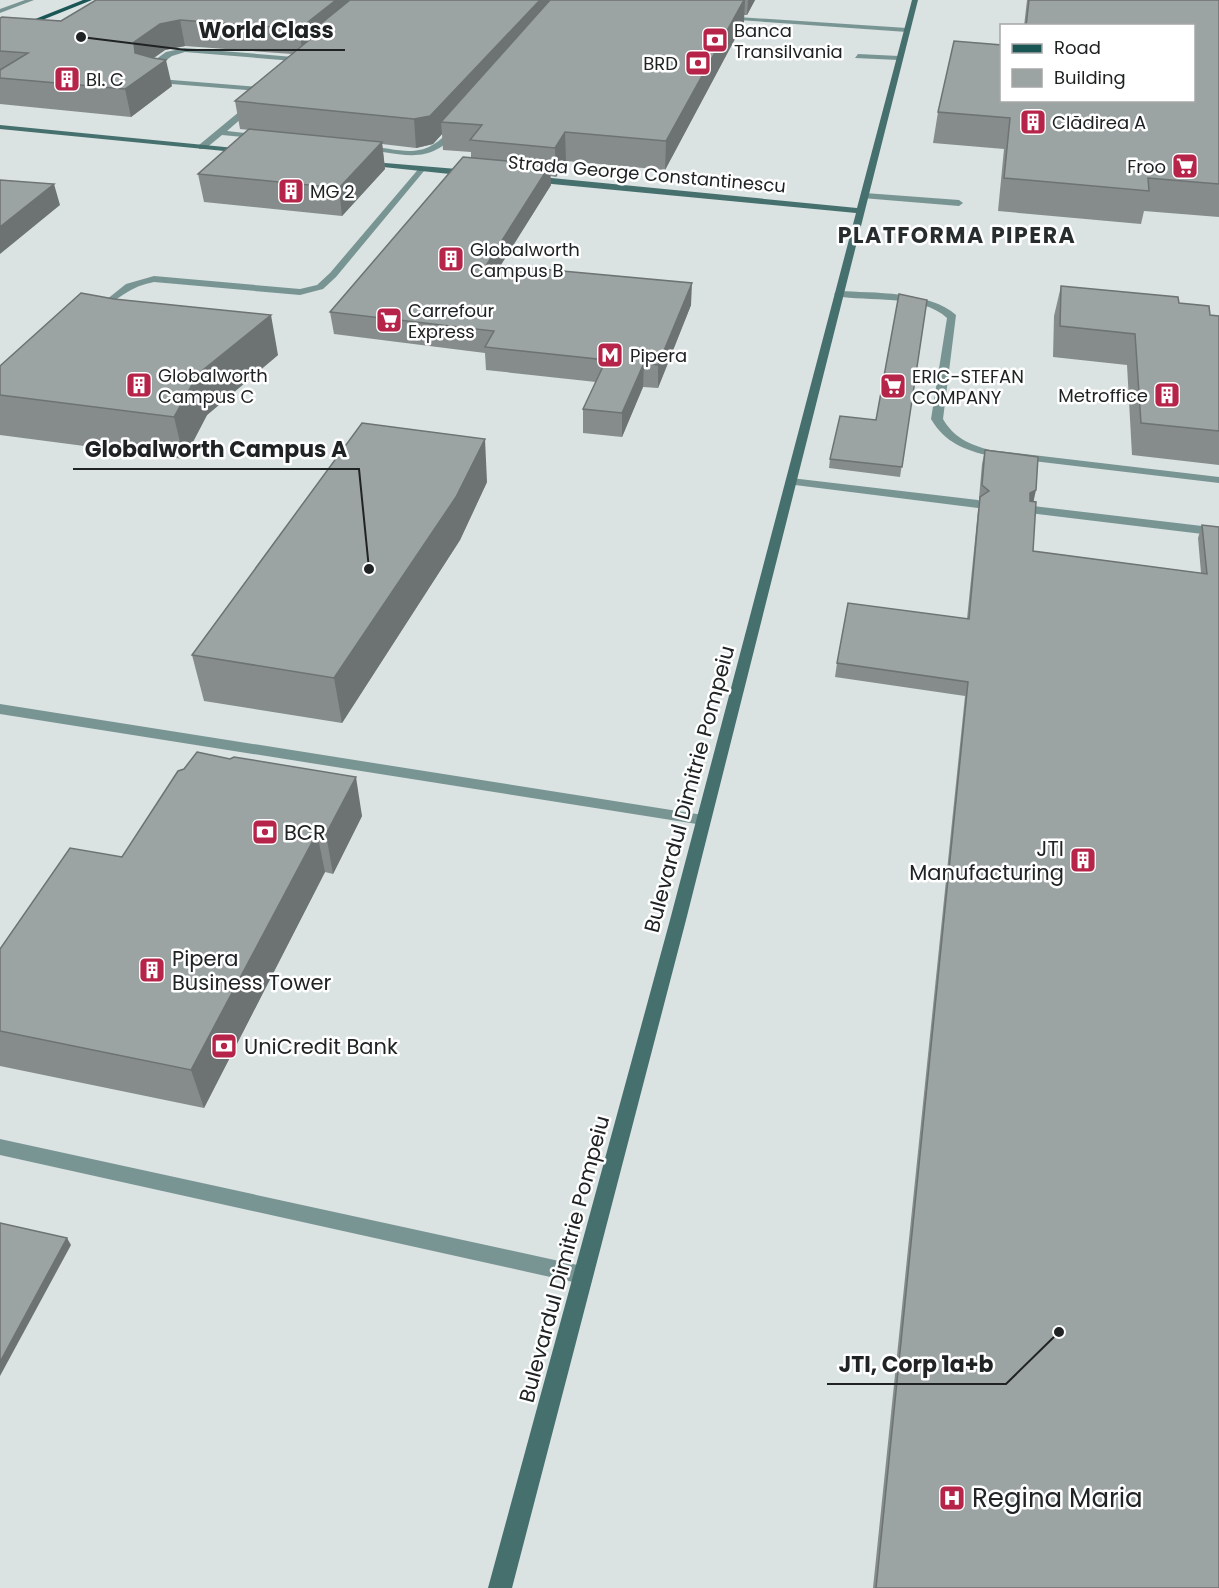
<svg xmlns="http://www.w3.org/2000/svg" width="1219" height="1588" viewBox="0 0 1219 1588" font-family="Poppins,sans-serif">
  <rect width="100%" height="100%" fill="#dae2e2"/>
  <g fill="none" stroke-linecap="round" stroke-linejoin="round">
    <!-- lane -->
    <g fill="#789593" fill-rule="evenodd">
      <polygon points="25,0 34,0 0,13 0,9"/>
      <polygon points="722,16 907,28 910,30 907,32 724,19"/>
      <polygon points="185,48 306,58 310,60 306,62 185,52 172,56 148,73 148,76 159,79 273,88 273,92 270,92 159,83 142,79 141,70 166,52"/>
      <polygon points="858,54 899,56 903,58 899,60 855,58"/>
      <polygon points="251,102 258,104 227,131 262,135 265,135 265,139 222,135 205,149 199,149 199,145"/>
      <path d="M 453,126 L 460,128 C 437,158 419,158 383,152 C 375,151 366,151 360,147 L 364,145 C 404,150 425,162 453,126 Z"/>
      <path d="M 421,166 L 425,169 L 424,171 L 336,277 L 323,289 L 300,295 L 154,282 C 131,286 116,299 99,314 L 91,312 L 126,284 L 154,276 L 300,289 L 317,285 L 330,273 Z"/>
      <polygon points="865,193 959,200 963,203 959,206 862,198 862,194"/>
      <path d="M 839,291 C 872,293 930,291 956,315 L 943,419 C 953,437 970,445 990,450 L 1219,477 L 1219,483 L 990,456 C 965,450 945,443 931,419 L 947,318 C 922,294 868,302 836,296 L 834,294 Z"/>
      <polygon points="791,478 978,500 984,504 978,508 787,484 785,482"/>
      <polygon points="1033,506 1219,528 1219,536 1029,513 1029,507"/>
      <polygon points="0,704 703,815 708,816 711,820 708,824 703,825 0,714"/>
      <polygon points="0,1139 582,1266 589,1268 592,1275 589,1282 582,1284 0,1155"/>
    </g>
    <!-- secondary -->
    <g fill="#45706e" fill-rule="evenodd">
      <polygon points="912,0 918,0 686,920 512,1588 488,1588 670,920 856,213 531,182 527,179 531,176 857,208"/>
      <polygon points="0,125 245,149 249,151 245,153 0,129"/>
      <polygon points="361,161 469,170 473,173 469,176 364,165 361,165"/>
    </g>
    <!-- primary -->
    <polygon fill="#1a5654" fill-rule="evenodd" points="83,0 92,0 0,37 0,33"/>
  </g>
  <!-- wall -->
  <g fill="#868c8c">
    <polygon points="540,0 755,0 747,15 744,15 744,22 665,170 566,161 556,177 550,176 551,185 501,265 691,305 658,388 643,387 622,437 583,433 583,409 596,382 486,370 485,353 334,334 330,312 471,157 471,152 443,150 442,134 433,144 416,148 382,144 385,169 342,216 204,202 198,174 249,130 240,129 235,101 292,54 185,46 165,50 153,58 172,86 131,117 0,104 0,18 61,21"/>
    <polygon points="1027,0 1219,0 1219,217 1144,211 1141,224 998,211 1004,149 933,143 938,112 1002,100 1194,26 1024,26"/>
    <polygon points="1061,286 1179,303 1210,315 1219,316 1219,465 1132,455 1127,365 1053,357 1054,316"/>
    <polygon points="927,300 900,477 829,468 830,459 876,420"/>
    <polygon points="278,355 207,415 184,459 0,435 0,366"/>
    <polygon points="985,450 1034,502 1033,551 1201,573 1198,538 1202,525 1219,527 1219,1588 873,1588 965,696 835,677 837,663 967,619 978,510 980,499 979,498 982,464"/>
    <polygon points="487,482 460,540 342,723 204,701 192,655"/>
    <polygon points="362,816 333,874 325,872 204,1108 0,1066 0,949"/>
  </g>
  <!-- shaded-wall -->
  <g fill="#6d7272">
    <polygon points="336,0 369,0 320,31 313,30 315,45 303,55 299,29"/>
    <polygon points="540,0 550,0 441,122 442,134 433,144 416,148 414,119"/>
    <polygon points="744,0 745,0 744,22 665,170 666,141"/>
    <polygon points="748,0 755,0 747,15"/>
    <polygon points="180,20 185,46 165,50 140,68 166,60 172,86 131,117 125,89 135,53 134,42 160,24"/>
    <polygon points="565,132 566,161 556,177 555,148"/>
    <polygon points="382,142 385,169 342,216 339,188"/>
    <polygon points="550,165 551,185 488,285 487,264"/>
    <polygon points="54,184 60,205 0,254 0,227"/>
    <polygon points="692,283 691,305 658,388 658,365"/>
    <polygon points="271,315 278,355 207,415 184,459 174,417 198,374"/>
    <polygon points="644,363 643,387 622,437 622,413"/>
    <polygon points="485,439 487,482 460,540 342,723 334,678"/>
    <polygon points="1036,490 1033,504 1027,507 1030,493"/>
    <polygon points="356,777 362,816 333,874 326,834"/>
    <polygon points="317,833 325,872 204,1108 191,1070"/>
    <polygon points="67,1238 71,1245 0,1376 0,1362"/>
  </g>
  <!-- building -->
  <g fill="#9ca3a3" stroke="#6d7272" stroke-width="1.5">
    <polygon points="96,0 336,0 299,29 180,20 160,24 134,42 135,53 153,58 166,60 125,89 0,78 0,70 28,53 0,51 0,18 2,17 61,21"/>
    <polygon points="350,0 540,0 430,116 414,119 235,101 320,31 313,30"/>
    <polygon points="550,0 744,0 666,141 565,132 555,148 470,140 482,125 441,122"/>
    <polygon points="1029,0 1219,0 1219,184 1148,178 1149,191 1004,178 1010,118 938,112 954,41 1002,45 1002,100 1194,100 1194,26 1026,26"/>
    <polygon points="249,129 382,142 339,188 198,174"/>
    <polygon points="463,157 550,165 487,264 692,283 658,365 644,363 622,413 583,409 606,360 485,347 494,331 330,312"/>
    <polygon points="0,180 54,184 0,227"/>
    <polygon points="1061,286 1178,297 1179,303 1209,306 1210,315 1219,316 1219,431 1141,423 1135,334 1060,326"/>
    <polygon points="81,293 114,299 271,315 198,374 174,417 0,395 0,366"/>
    <polygon points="899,294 927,300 902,467 830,459 840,416 876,420"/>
    <polygon points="362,423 485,439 456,497 334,678 192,655"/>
    <polygon points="985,450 1038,457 1036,490 1030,493 1030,501 1036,502 1033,551 1207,574 1202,525 1219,527 1219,1588 876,1588 968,682 837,663 848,603 969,619 980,497 989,491 982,485"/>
    <polygon points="197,752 230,759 234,757 356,777 326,834 317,833 191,1070 0,1031 0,949 70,848 122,857 178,771 184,769"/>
    <polygon points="0,1223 67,1238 0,1362"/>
  </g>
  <!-- icons -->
  <defs>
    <symbol id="bank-square" viewBox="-11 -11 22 22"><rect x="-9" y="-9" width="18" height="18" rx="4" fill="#b6244a" stroke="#fff"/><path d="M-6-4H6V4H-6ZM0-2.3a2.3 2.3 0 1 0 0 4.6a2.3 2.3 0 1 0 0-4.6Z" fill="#fff"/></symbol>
    <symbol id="building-square" viewBox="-11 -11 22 22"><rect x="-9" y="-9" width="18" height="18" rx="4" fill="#b6244a" stroke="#fff"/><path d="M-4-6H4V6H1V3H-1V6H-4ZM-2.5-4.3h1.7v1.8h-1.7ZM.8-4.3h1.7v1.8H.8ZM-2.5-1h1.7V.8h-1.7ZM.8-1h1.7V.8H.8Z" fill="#fff"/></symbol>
    <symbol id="supermarket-square" viewBox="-11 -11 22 22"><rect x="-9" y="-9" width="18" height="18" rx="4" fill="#b6244a" stroke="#fff"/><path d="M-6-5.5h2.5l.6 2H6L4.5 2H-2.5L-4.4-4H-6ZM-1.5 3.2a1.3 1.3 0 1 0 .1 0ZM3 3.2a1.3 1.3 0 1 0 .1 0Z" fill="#fff"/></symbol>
    <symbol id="metro-square" viewBox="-11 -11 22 22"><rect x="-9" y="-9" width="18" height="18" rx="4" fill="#b6244a" stroke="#fff"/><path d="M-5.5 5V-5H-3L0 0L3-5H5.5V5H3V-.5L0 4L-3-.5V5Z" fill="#fff"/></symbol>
    <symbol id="hospital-square" viewBox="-11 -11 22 22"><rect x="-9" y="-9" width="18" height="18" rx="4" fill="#b6244a" stroke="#fff"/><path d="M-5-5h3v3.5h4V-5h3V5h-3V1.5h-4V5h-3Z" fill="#fff"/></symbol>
  </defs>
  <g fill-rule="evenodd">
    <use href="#bank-square" x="700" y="25" width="30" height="30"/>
    <use href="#bank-square" x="683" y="48" width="30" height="30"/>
    <use href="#building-square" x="52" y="64" width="30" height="30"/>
    <use href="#building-square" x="1018" y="107" width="30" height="30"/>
    <use href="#supermarket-square" x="1170" y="151" width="30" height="30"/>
    <use href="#building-square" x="276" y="176" width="30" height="30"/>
    <use href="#building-square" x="436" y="244" width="30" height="30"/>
    <use href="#supermarket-square" x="374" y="305" width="30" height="30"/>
    <use href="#metro-square" x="595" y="340" width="30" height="30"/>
    <use href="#building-square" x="124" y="370" width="30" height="30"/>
    <use href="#supermarket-square" x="878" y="371" width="30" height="30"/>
    <use href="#building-square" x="1152" y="380" width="30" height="30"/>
    <use href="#bank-square" x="250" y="817" width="30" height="30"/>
    <use href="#building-square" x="1068" y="845" width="30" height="30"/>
    <use href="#building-square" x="137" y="955" width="30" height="30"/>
    <use href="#bank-square" x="209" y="1031" width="30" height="30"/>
    <use href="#hospital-square" x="937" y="1483" width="30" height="30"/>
  </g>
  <g text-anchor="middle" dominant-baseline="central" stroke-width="5" stroke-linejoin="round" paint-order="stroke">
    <!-- far-poi labels -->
    <g font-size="18" fill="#202323" stroke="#fff" text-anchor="start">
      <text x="734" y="30">Banca<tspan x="734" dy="21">Transilvania</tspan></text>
      <text x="678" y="63" text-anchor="end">BRD</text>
      <text x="86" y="79">Bl. C</text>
      <text x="1052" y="122">Clădirea A</text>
      <text x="1166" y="166" text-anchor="end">Froo</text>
      <text x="310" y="191">MG 2</text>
      <text x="470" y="249">Globalworth<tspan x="470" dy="21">Campus B</tspan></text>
      <text x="408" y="310">Carrefour<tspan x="408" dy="21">Express</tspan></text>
      <text x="630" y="355">Pipera</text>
      <text x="158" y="375">Globalworth<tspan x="158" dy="21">Campus C</tspan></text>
      <text x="912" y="376">ERIC-STEFAN<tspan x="912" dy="21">COMPANY</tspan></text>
      <text x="1148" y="395" text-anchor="end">Metroffice</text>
    </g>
    <!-- far-street labels -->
    <g font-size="18" fill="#202323" stroke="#fff">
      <text transform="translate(647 174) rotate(5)">Strada George Constantinescu</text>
    </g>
    <!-- street labels -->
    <g font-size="21" fill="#202323" stroke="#fff">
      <text transform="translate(689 789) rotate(-75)">Bulevardul Dimitrie Pompeiu</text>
      <text transform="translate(564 1259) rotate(-75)">Bulevardul Dimitrie Pompeiu</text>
    </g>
    <!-- poi labels -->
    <g font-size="21" fill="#202323" stroke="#fff" text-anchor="start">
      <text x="284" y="832">BCR</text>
      <text x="1064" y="848" text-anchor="end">JTI<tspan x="1064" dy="24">Manufacturing</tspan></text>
      <text x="172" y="958">Pipera<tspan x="172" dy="24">Business Tower</tspan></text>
      <text x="244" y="1046">UniCredit Bank</text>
    </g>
    <!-- far-district labels -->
    <g font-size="22" font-weight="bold" letter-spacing="1.5" fill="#272d2d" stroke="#fff">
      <text x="957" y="235">PLATFORMA PIPERA</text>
    </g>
    <!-- near-poi labels -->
    <g font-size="26" fill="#202323" stroke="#fff" text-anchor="start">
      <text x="972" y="1498">Regina Maria</text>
    </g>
  </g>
  <!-- callouts -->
  <path fill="none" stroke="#202323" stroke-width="2" d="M81 37L186 50H345M369 569L359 469H73M1059 1332L1006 1384H827"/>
  <g fill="#202323" stroke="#fff" stroke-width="2">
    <circle cx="81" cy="37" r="6"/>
    <circle cx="369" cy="569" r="6"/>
    <circle cx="1059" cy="1332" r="6"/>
  </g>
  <g font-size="22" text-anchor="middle" font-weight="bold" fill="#202323" stroke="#fff" stroke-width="5" stroke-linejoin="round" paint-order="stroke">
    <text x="266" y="38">World Class</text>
    <text x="216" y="457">Globalworth Campus A</text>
    <text x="916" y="1372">JTI, Corp 1a+b</text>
  </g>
  <!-- legend -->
  <rect x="1000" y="24" width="195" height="78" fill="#ffffff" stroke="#a6a7a7" stroke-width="1.5"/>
  <rect x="1012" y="44" width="30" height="9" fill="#1a5654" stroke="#a6a7a7" stroke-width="1.5"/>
  <text x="1054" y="54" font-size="18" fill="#202323">Road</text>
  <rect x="1012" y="69" width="30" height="18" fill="#9ca3a3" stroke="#a6a7a7" stroke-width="1.5"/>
  <text x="1054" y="84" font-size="18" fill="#202323">Building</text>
</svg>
